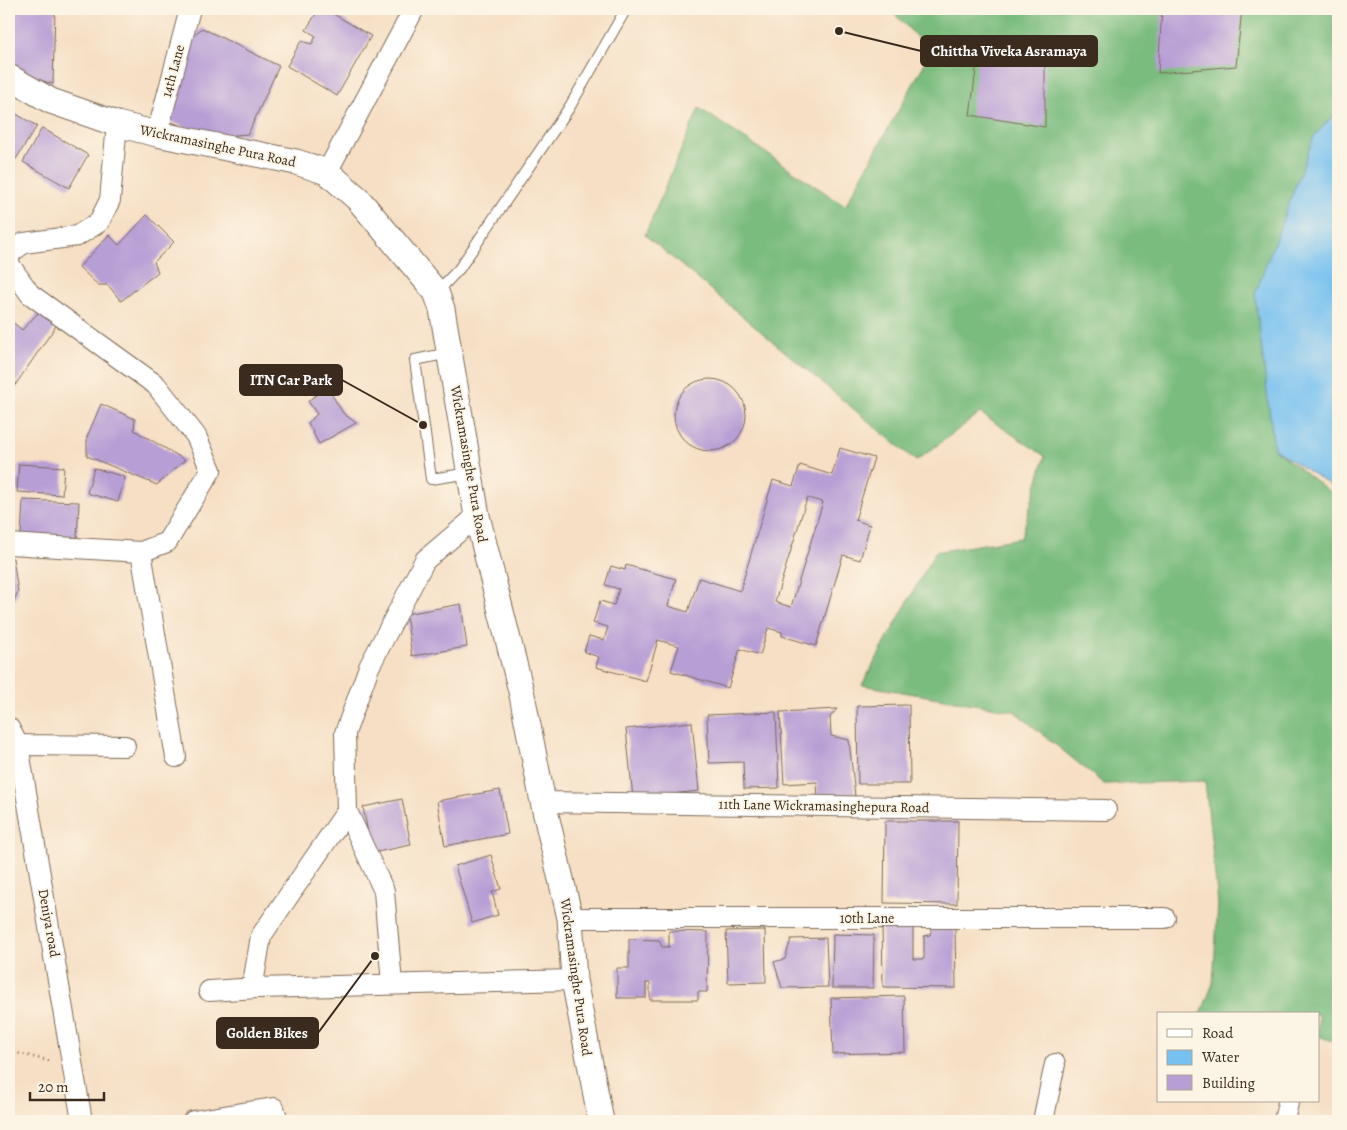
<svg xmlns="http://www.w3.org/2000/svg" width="1347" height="1130" viewBox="0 0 1347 1130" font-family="Alegreya,serif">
  <rect width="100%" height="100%" fill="#fcf5e5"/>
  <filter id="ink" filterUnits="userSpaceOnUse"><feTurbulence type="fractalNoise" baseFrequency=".02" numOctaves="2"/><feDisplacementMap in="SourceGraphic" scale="10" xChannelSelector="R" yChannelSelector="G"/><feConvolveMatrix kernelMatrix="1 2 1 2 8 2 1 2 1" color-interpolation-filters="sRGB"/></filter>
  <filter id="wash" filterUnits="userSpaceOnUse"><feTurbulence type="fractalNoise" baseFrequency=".0096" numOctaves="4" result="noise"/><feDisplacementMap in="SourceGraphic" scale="20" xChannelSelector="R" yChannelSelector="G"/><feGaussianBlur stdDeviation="1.12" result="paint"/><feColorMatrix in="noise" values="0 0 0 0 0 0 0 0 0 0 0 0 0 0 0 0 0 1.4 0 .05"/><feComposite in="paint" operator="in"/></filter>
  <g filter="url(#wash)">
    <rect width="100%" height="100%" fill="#f6dfc4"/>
    <!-- forest -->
    <polygon fill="#7abc7e" stroke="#5a734e" points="890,9 1338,9 1338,111 1314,136 1274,449 1338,498 1338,1043 1318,1036 1318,1014 1201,1014 1213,983 1218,904 1205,781 1104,784 1014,711 862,685 935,552 1021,538 1045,456 980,413 916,461 645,235 699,108 845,206 931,52"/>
    <!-- water -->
    <polygon fill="#77c1f0" stroke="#597687" points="1338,111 1338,490 1274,449 1255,294 1314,136"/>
    <g id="blocks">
      <!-- building -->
      <g fill="#b79ed5" fill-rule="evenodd">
        <polygon points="9,9 55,9 53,84 30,77 9,62"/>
        <polygon points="319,9 325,9 371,36 337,96 287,66 301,41 312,44 316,36 306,30"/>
        <polygon points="1162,9 1242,9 1236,66 1158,73"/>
        <polygon points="202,28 279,66 248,134 211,137 161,118 175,51"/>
        <polygon points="979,47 1045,55 1045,127 970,115"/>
        <polygon points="9,110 37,126 16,159 9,154"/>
        <polygon points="42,128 88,155 69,188 23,162"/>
        <polygon points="147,215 174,242 154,262 158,272 121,301 108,285 98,285 79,267 109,235 119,245"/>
        <polygon points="39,312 58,323 9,394 9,322 10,320 22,330"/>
        <circle cx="710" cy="415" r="36"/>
        <polygon points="327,387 343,413 356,423 319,444 308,423 317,414 308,401"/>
        <polygon points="101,404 135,419 134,430 185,460 157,485 87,456 87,437"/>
        <path d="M 840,448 L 874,458 L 855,520 L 870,525 L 860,560 L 843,555 L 816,646 L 782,636 L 782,632 L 768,628 L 760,655 L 740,649 L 728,688 L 671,671 L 679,646 L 658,640 L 646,681 L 596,667 L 599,657 L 584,652 L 589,636 L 604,640 L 608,627 L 593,623 L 600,601 L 614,605 L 619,589 L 605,585 L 611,566 L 625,570 L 626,565 L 676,579 L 668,606 L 688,612 L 699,578 L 740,591 L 773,480 L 793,486 L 800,465 L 832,475 ZM 807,498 L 823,502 L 791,607 L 775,602 Z"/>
        <polygon points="9,464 13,464 10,508 9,508"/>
        <polygon points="19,464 64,467 62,495 17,492"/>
        <polygon points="94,468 125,477 118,502 87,493"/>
        <polygon points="23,500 79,502 77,539 21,537"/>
        <polygon points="13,558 18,592 9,611 9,559"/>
        <polygon points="461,604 467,647 412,656 406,614"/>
        <polygon points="909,705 910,784 858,784 857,706"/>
        <polygon points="837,709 830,717 831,736 849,740 855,796 818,802 817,782 784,784 780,712"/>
        <polygon points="776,712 779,788 744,789 743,762 709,763 707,715"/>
        <polygon points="692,722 699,791 633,798 626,729"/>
        <polygon points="500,790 508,834 445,846 437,801"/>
        <polygon points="402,799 411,845 372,853 363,807"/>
        <polygon points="885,821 958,821 957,904 884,903"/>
        <polygon points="491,855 501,889 492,892 498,915 472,923 455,866"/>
        <polygon points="882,923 913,924 913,959 924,959 924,936 930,935 932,925 955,925 956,988 883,987"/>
        <polygon points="765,930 766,982 728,983 726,931"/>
        <polygon points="669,931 708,932 707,992 698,992 698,1000 650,1000 650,983 646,983 646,998 617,998 617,968 629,968 629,939 659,940 662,947 669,947"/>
        <polygon points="833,934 874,935 873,988 832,988"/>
        <polygon points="826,938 828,987 782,988 774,962 785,959 791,939"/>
        <polygon points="904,996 905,1052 833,1054 831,998"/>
      </g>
    </g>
  </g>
  <g filter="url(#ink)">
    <use href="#blocks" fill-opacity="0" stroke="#7c6958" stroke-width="1"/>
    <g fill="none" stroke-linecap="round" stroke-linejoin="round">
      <defs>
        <g id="service">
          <polyline points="437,292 459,269 569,108 626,9"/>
          <polyline points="449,353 415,360 431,479 470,473"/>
        </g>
        <g id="minor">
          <polyline points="157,134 190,9"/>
          <polyline points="327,172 414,9"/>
          <polyline points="9,261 10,253 24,243 77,236 99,222 110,200 117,124"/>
          <polyline points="9,264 30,294 156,385 196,436 211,470 167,542 141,552 9,544"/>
          <polyline points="141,552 176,757"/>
          <polyline points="9,728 18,745 82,1121"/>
          <polyline points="9,743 18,745 125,746"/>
          <polyline points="543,802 1106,810"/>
          <polyline points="570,918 1165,918"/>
          <polyline points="392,984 384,891 347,811 345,733 369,667 425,560 477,516"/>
          <polyline points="257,988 254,978 261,936 347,811"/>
          <polyline points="209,991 257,988 574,980"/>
          <polyline points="193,1121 274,1108 278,1121"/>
          <polyline points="1043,1121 1055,1064"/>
          <polyline points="1284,1121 1288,1103"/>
        </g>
        <polyline id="tertiary" points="9,77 51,101 117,124 157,134 296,162 327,172 358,199 436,292 442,309 477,516 522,695 543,802 570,918 574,980 601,1121"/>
      </defs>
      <!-- service casing -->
      <use href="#service" stroke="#7c6958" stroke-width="12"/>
      <!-- minor casing -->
      <use href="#minor" stroke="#7c6958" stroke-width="22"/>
      <!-- tertiary casing -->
      <use href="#tertiary" stroke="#7c6958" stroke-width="27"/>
      <!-- path -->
      <polyline stroke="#7c6958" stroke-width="3" stroke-dasharray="1 4" stroke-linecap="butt" points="9,1051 50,1061"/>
      <!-- service -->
      <use href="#service" stroke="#fff" stroke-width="10"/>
      <!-- minor -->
      <use href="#minor" stroke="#fff" stroke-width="20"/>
      <!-- tertiary -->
      <use href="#tertiary" stroke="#fff" stroke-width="25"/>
    </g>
  </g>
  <g text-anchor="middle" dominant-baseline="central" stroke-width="4" stroke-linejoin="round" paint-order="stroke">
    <!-- street labels -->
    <g font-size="14" fill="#3b2a1e" stroke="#fcf5e5">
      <text transform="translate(173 71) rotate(-75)">14th Lane</text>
      <text transform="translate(218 146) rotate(12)">Wickramasinghe Pura Road</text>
      <text transform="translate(469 464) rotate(80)">Wickramasinghe Pura Road</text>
      <text transform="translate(824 806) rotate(1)">11th Lane Wickramasinghepura Road</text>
      <text x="867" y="918">10th Lane</text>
      <text transform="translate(49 923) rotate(80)">Deniya road</text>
      <text transform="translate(576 977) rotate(82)">Wickramasinghe Pura Road</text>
    </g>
  </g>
  <!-- callouts -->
  <path fill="none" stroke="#3b2a1e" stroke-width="2" d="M839 31L921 51M423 425L342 380M375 956L318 1033"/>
  <g fill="#3b2a1e" stroke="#fcf5e5" stroke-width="2">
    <circle cx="839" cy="31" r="5"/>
    <circle cx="423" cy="425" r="5"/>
    <circle cx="375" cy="956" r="5"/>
  </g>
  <g fill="#3b2a1e" stroke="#3b2a1e" stroke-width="2">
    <rect x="921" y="36" width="176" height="30" rx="5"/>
    <rect x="240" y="365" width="102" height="30" rx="5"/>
    <rect x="217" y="1018" width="101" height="30" rx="5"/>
  </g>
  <g font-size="15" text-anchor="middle" font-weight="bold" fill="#fff">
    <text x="1009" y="56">Chittha Viveka Asramaya</text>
    <text x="291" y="385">ITN Car Park</text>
    <text x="267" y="1038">Golden Bikes</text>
  </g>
  <!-- margin -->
  <rect width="1347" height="1130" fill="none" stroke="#fcf5e5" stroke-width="30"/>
  <!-- legend -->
  <rect x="1157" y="1012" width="162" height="90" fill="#fcf5e5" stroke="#afa495"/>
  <rect x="1167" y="1029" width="25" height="8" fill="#ffffff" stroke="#afa495"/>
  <text x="1202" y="1038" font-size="15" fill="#3b2a1e">Road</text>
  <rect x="1167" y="1050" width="25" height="15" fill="#77c1f0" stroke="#afa495"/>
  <text x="1202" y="1062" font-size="15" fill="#3b2a1e">Water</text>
  <rect x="1167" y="1075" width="25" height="15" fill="#b79ed5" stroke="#afa495"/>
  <text x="1202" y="1088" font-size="15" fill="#3b2a1e">Building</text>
  <!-- scale -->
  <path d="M30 1092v8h74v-8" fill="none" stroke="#3b2a1e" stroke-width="2.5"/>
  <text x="38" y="1092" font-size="15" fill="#3b2a1e" stroke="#fcf5e5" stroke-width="4" paint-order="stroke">20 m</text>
</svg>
